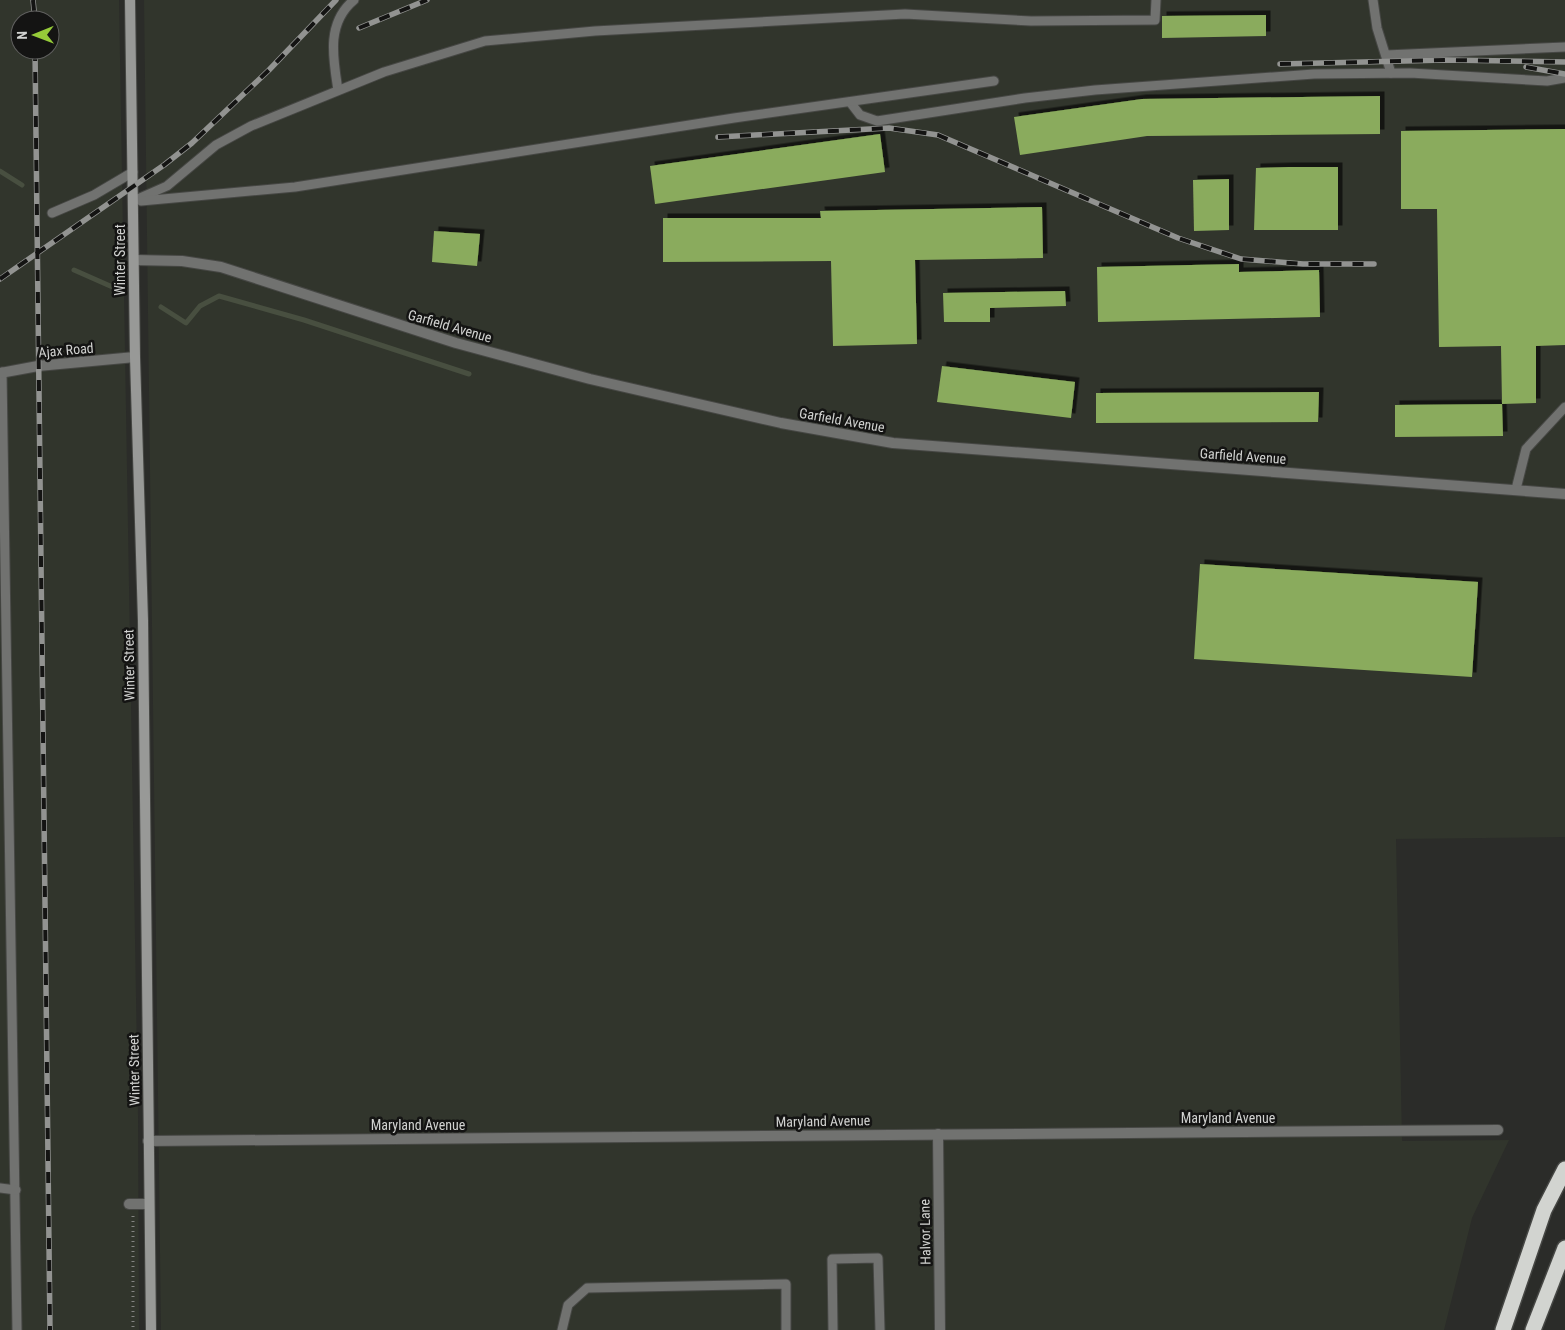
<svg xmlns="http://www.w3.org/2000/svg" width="1565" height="1330" viewBox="0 0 1565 1330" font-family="'Roboto Condensed',sans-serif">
  <defs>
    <filter id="shadow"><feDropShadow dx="4.5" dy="-4.5" stdDeviation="0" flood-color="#0009"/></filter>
  </defs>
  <rect width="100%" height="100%" fill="#2b2c29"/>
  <!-- built -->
  <g fill="#31352c" fill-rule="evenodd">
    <path d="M 0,0 L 119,0 L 138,1115 L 139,1330 L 0,1330 ZM 20,20 L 50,20 L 50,50 L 20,50 Z"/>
    <polygon points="144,0 1565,0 1565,837 1396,839 1402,1141 1509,1140 1472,1218 1444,1330 161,1330"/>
  </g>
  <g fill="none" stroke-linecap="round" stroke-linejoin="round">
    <!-- stream -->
    <g stroke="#484f40" stroke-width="5">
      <polyline points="0,171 22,185"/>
      <polyline points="74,270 117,289"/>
      <polyline points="161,307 186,323 200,306 219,296 304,320 469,374"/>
    </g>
  </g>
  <!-- building -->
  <g fill="#8aab5d" filter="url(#shadow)">
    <polygon points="1266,15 1266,36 1162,38 1162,16"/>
    <polygon points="1380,96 1380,134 1147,136 1020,155 1014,117 1142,99"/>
    <polygon points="1565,129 1565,345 1536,346 1536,403 1502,404 1501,346 1439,347 1437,209 1401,209 1401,131"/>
    <polygon points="880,134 885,172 655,204 650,166"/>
    <polygon points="1289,167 1338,167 1338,230 1254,230 1256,168"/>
    <polygon points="1229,179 1229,230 1194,231 1193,180"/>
    <polygon points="1042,207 1043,258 915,260 917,344 833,346 831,261 663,262 663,218 821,218 820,211"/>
    <polygon points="434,231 480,234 477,266 432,262"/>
    <polygon points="1239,264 1239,272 1319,270 1320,317 1098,322 1097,267"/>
    <polygon points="1065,291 1066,306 990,308 990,322 944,322 943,293"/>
    <polygon points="942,366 1075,382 1071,418 937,402"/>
    <polygon points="1319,392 1318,422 1096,423 1096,393"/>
    <polygon points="1502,404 1503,436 1395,437 1395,405"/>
    <polygon points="1200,564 1478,582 1472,677 1194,659"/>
  </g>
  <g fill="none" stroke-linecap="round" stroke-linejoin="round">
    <defs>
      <g id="lane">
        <polyline points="1373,0 1377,28 1391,73"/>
        <polyline points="1386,55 1565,47"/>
        <path d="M 338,90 C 333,58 326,23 354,0"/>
        <polyline points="850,102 860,115 877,121 1025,98 1095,90 1314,74 1410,73 1547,81 1565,78"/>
        <polyline points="133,201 167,186 216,145 251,126 384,72 485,41 595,31 905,14 1031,21 1155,20 1156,0"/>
        <polyline points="141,201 295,187 734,118 994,81"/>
        <polyline points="52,213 94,195 133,172"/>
        <polyline points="2,372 17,1330"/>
        <polyline points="1516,489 1526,449 1565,407"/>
        <polyline points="0,1188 16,1190"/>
        <polyline points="562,1330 568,1305 587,1288 786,1284 786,1330"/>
        <polyline points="833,1330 832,1259 878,1258 880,1330"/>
      </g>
      <g id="street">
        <polyline points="134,260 182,261 221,267 456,343 590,379 781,423 893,443 1565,494"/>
        <polyline points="0,373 38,366 135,357"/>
        <polyline points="938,1134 940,1330"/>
        <polyline points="148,1141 1498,1130"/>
        <polyline points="129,1204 149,1204"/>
      </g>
      <polyline id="secondary" points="130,0 135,357 143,621 151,1330"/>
      <g id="highway">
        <polyline points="1503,1330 1544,1210 1565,1169"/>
        <polyline points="1533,1330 1565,1248"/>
      </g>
    </defs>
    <!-- lane casing -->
    <use href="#lane" stroke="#464744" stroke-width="11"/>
    <!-- street casing -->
    <use href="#street" stroke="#464744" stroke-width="12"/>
    <!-- secondary casing -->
    <use href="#secondary" stroke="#464744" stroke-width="12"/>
    <!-- highway casing -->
    <use href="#highway" stroke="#464744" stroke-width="18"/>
    <!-- path -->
    <polyline stroke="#838481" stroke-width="3" stroke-dasharray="1 4" stroke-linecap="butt" points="133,1216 133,1330"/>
    <!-- lane -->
    <use href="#lane" stroke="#717270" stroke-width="9"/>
    <!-- street -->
    <use href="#street" stroke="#717270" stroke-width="10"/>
    <!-- secondary -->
    <use href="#secondary" stroke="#989997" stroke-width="10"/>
    <!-- highway -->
    <use href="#highway" stroke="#d2d4d0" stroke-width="15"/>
    <defs>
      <g id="rail">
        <polyline points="33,0 35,20"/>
        <polyline points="359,28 427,0"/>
        <polyline points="35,50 50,1330"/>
        <polyline points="1280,64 1446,60 1565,62"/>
        <polyline points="1526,67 1565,74"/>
        <polyline points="718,137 889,128 938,135 1178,238 1241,259 1303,264 1374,264"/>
        <polyline points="0,279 164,165 192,143 269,70 336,0"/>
      </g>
    </defs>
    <!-- rail casing -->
    <use href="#rail" stroke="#929391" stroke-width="5.5"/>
    <!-- rail -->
    <use href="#rail" stroke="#141413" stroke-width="4" stroke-dasharray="11" stroke-linecap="butt"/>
  </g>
  <g text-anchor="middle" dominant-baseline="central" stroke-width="5" stroke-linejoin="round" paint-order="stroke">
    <!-- street labels -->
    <g font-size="14" fill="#d1d2d0" stroke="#141413">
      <text transform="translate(120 260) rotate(-90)">Winter Street</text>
      <text transform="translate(450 326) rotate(16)">Garfield Avenue</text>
      <text transform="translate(66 350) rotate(-5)">Ajax Road</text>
      <text transform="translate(842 420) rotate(10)">Garfield Avenue</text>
      <text transform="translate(1243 456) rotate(4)">Garfield Avenue</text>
      <text transform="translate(129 665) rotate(-91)">Winter Street</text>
      <text transform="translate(134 1070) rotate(-91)">Winter Street</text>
      <text x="1228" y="1118">Maryland Avenue</text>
      <text transform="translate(823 1121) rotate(-1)">Maryland Avenue</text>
      <text x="418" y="1125">Maryland Avenue</text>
      <text transform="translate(925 1232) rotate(-91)">Halvor Lane</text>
    </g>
  </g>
  <!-- north arrow -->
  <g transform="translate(35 35) rotate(269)"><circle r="24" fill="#141413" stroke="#60605f"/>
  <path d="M0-4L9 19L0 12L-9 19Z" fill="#96cc39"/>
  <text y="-8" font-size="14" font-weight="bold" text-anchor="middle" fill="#d1d2d0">N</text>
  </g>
</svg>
